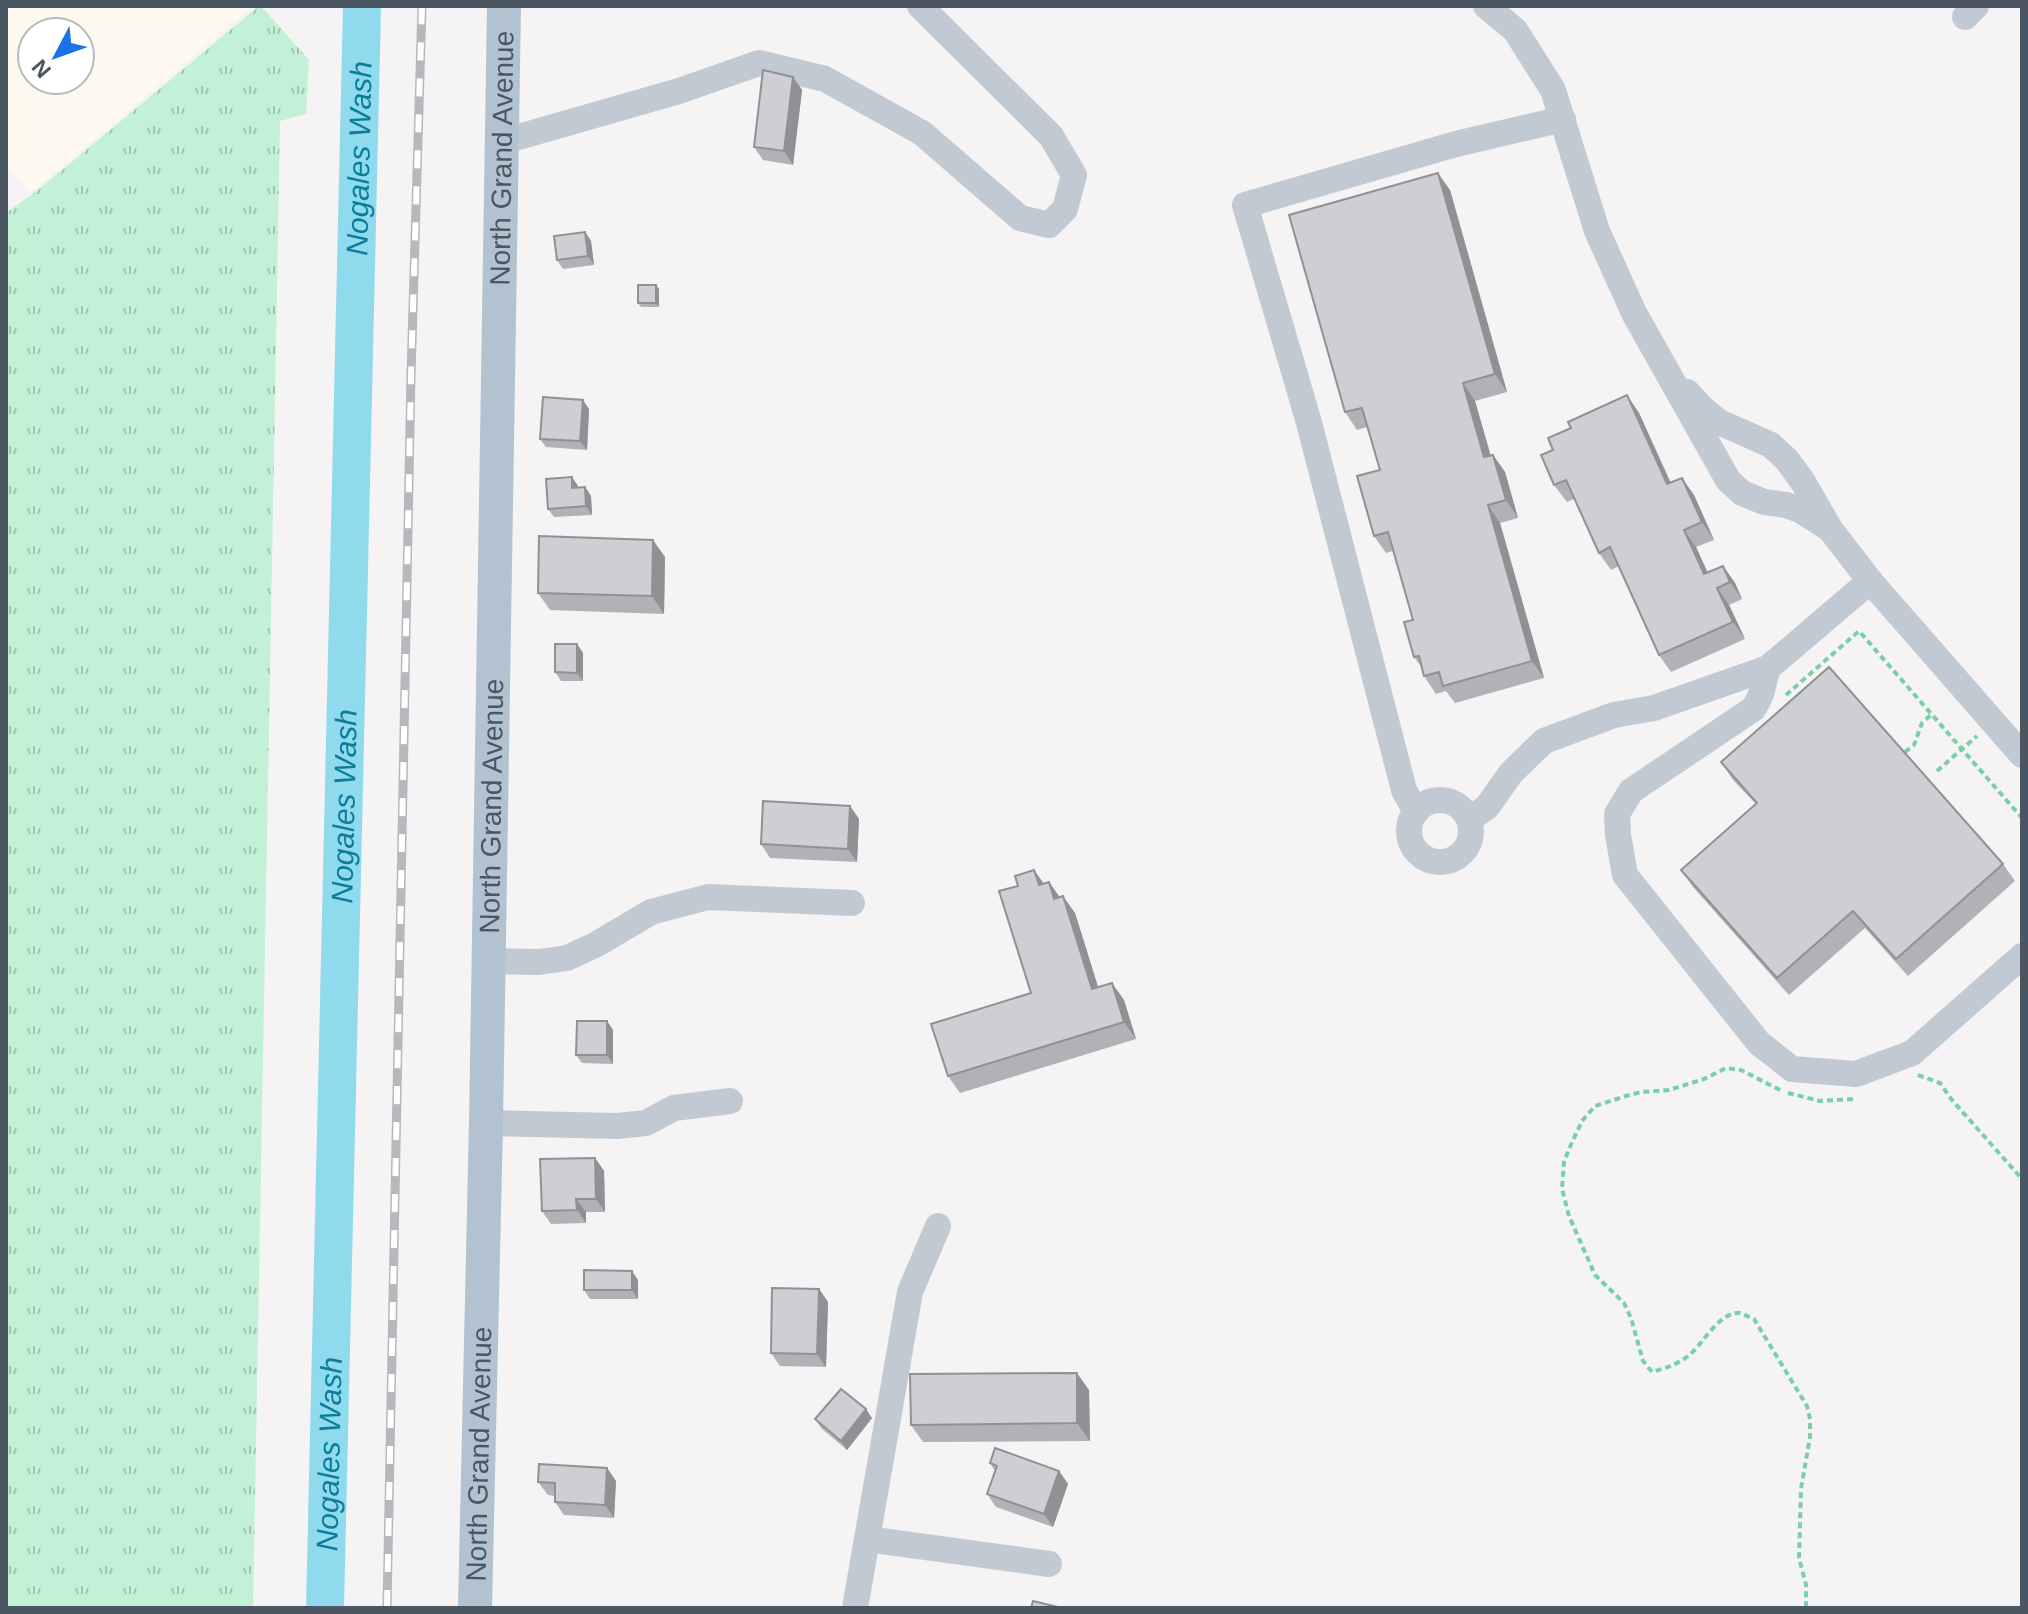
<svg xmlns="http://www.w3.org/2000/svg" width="2028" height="1614" viewBox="0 0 2028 1614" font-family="Helvetica,sans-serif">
  <defs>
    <pattern id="grass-tufts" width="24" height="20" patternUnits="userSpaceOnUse" patternTransform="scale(2)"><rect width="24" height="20" fill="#c3f1d5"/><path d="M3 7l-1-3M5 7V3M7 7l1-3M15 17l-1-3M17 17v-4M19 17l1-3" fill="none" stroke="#a0c6b0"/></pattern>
  </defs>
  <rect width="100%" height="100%" fill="#f5f3f3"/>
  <!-- commercial -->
  <path fill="#fdf9ef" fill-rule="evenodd" d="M 6,6 L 253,6 L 30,193 L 6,167 ZM 32,32 L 80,32 L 80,80 L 32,80 Z"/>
  <!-- grass -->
  <polygon fill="url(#grass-tufts)" points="259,6 261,6 309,60 306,114 280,121 253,1608 6,1608 6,213 38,190"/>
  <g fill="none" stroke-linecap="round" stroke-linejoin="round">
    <!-- river -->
    <path stroke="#90daee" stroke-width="38" id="s1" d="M 325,1608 L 362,6"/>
    <!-- path -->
    <g stroke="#7ad0a6" stroke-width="4" stroke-dasharray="6 4" stroke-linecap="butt">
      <polyline points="1786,695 1859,631 2022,818"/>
      <polyline points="1905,752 1914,745 1922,723 1932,714"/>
      <polyline points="1937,771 1977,736"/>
      <polyline points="1918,1075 1940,1083 1952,1100 2022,1179"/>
      <path d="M 1780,1090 L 1741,1070 L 1726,1068 L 1704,1079 L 1669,1090 L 1641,1092 L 1626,1096 L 1595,1106 L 1582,1121 L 1569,1149 L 1564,1162 L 1562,1189 L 1569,1216 L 1595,1275 L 1624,1303 L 1631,1318 L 1643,1361 L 1652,1372 C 1665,1368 1677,1365 1688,1356 C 1703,1345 1719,1310 1742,1313 C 1743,1314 1753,1319 1754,1319 L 1807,1406 L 1810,1419 L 1810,1437 L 1801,1489 L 1799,1558 L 1806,1585 L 1806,1608"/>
      <polyline points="1788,1093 1820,1101 1854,1099"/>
    </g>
    <!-- minor -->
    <g stroke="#c1cad2" stroke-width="26">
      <polyline points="1486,6 1515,30 1553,90 1597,231 1634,313 1728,480 1742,493 1764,502 1786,505 1800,510 1830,529"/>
      <polyline points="1965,17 1976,6"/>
      <polyline points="501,142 679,91 759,63 825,79 922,133 1020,218 1049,225 1065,209 1074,175 1051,136 920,6"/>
      <polyline points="1687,392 1704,410 1719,422 1771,445 1787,460 1803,482 1830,529 1870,581 2022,755"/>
      <path d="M 1870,581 L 1768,668 C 1762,685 1764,694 1753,709 L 1631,791 L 1617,814 L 1618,835 L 1625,875 L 1759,1043 L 1792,1069 L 1856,1074 L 1912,1053 L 2022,956"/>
      <circle cx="1440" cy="831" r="31"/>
      <polyline points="1416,812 1404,790 1308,419 1245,205 1456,144 1563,119"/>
      <polyline points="1470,819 1487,807 1511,773 1544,741 1614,715 1654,708 1768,668"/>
      <polyline points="488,961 539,962 567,958 597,944 651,912 708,897 852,903"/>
      <polyline points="486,1123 617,1126 646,1123 674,1108 730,1101"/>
      <polyline points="867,1539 1049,1564"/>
      <polyline points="855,1608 910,1292 938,1226"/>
    </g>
    <!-- major -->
    <path stroke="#b3c2d1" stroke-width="34" id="s2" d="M 475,1608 L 486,1123 L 504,6"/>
    <defs>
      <polyline id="rail" points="387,1608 411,375 422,6"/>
    </defs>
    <!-- rail casing -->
    <use href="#rail" stroke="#b5b8bd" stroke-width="9"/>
    <!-- rail -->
    <use href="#rail" stroke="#fff" stroke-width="6" stroke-dasharray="18" stroke-linecap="butt"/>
  </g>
  <!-- wall -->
  <g fill="#b0b2b7">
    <polygon points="793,77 802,90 793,165 763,160 754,147"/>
    <polygon points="1450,190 1507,392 1475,401 1491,456 1493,455 1505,472 1518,518 1500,523 1544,678 1455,703 1446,691 1436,694 1424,676 1422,668 1414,657 1413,620 1393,551 1386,553 1374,536 1380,470 1367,427 1357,430 1345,412"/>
    <polygon points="585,232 591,241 594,265 563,269 557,260"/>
    <polygon points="656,285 659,289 659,307 641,307 638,303"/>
    <polygon points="589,409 587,450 546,447 540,439"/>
    <polygon points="1639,413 1671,483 1694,495 1714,540 1696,547 1708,573 1723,566 1735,583 1742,599 1729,605 1745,639 1671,672 1659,655 1619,566 1611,570 1599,553 1574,499 1567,502 1554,485 1553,450"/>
    <polygon points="572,477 578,488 585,487 591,496 592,515 554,517 548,509"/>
    <polygon points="665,557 664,614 550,610 538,593"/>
    <polygon points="577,644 583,653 583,681 561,681 555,672"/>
    <polygon points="1721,762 2003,864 2015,881 1908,976 1865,928 1789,995 1693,887 1681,870 1756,804 1733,780"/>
    <polygon points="850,806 859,819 857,862 770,858 761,844"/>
    <polygon points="1034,870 1044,884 1049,882 1059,897 1075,913 1098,987 1124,1000 1136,1039 960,1093 948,1076 1031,993 1018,886"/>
    <polygon points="607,1021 613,1030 613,1064 582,1063 576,1055"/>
    <polygon points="595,1158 604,1171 605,1212 586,1212 586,1223 551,1224 542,1211"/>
    <polygon points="638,1280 638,1299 590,1299 584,1290"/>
    <polygon points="819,1289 828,1302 826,1367 780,1366 771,1353"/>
    <polygon points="1089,1390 1090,1441 923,1442 911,1425"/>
    <polygon points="872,1418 847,1450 821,1428 815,1419"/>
    <polygon points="990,1463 1059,1471 1068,1484 1053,1527 996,1507 987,1494 995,1471"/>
    <polygon points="607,1468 616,1481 614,1518 564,1515 555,1502 555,1496 548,1495 538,1482"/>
  </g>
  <!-- shaded-wall -->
  <g fill="#909195">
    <polygon points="793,77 802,90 793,165 784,151"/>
    <polygon points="1438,173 1450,190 1507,392 1495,374"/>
    <polygon points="585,232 591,241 594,265 588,256"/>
    <polygon points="656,285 659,289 659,307 656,303"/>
    <polygon points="1463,383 1475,401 1496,475 1484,457"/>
    <polygon points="1627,395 1639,413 1679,502 1667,484"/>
    <polygon points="583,400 589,409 587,450 580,441"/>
    <polygon points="1493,455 1505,472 1518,518 1506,500"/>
    <polygon points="572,477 578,486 578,497 572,488"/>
    <polygon points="1682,478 1694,495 1714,540 1702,522"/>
    <polygon points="585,487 591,496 592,515 586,506"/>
    <polygon points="1488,505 1500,523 1544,678 1532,661"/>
    <polygon points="1684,530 1696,547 1716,592 1704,574"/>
    <polygon points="653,540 665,557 664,614 652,596"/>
    <polygon points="1723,566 1735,583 1742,599 1730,582"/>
    <polygon points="1717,588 1729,605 1745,639 1733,622"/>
    <polygon points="577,644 583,653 583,681 577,673"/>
    <polygon points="850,806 859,819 857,862 848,849"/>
    <polygon points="1034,870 1046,887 1039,885"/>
    <polygon points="1049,882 1061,899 1054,899"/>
    <polygon points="1063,896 1075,913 1104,1006 1092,989"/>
    <polygon points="1112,983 1124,1000 1136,1039 1124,1022"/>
    <polygon points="607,1021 613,1030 613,1064 607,1055"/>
    <polygon points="595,1158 604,1171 605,1212 596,1199"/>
    <polygon points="576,1199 586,1212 586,1223 577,1210"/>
    <polygon points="632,1271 638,1280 638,1299 632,1290"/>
    <polygon points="819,1289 828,1302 826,1367 817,1354"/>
    <polygon points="1077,1373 1089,1390 1090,1441 1077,1423"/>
    <polygon points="866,1409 872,1418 847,1450 841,1441"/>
    <polygon points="607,1468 616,1481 614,1518 605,1505"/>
    <polygon points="1059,1471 1068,1484 1053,1527 1044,1514"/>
  </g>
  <!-- building -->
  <g fill="#cdcfd5" stroke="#909195" stroke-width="2">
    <polygon points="763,70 793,77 784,151 754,147"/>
    <polygon points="1438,173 1495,374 1463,383 1484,457 1493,455 1506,500 1488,505 1532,661 1443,686 1439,672 1424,676 1419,656 1414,657 1404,622 1413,620 1388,532 1374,536 1357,476 1380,470 1362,408 1345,412 1289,215"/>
    <polygon points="585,232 588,256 557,260 554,236"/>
    <rect x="638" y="285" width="18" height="18"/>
    <polygon points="1627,395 1667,484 1682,478 1702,522 1684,530 1704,574 1723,566 1730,582 1717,588 1733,622 1659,655 1610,547 1599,553 1566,480 1554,485 1541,455 1553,450 1548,438 1571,428 1568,422"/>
    <polygon points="543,397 583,400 580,441 540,439"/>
    <polygon points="572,477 572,488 585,487 586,506 548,509 546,479"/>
    <polygon points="539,536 653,540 652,596 538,593"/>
    <polygon points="555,644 577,644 577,673 555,672"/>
    <polygon points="1829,667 2003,864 1896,959 1853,911 1777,978 1681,870 1757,803 1721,762"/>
    <polygon points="763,801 850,806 848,849 761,844"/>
    <polygon points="1034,870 1039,885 1049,882 1054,899 1063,896 1092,989 1112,983 1124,1022 948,1076 931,1024 1031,993 999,891 1018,886 1015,876"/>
    <polygon points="577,1021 607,1021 607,1055 576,1055"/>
    <polygon points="595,1158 596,1199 576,1199 577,1210 542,1211 540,1159"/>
    <polygon points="584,1270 632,1271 632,1290 584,1290"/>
    <polygon points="772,1288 819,1289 817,1354 771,1353"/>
    <polygon points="1077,1373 1077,1423 911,1425 910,1374"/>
    <polygon points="841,1389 866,1409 841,1441 815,1419"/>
    <polygon points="995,1448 1059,1471 1044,1514 987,1494 997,1466 990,1463"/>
    <polygon points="539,1464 607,1468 605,1505 555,1502 555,1483 538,1482"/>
    <polygon points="1033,1601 1062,1608 1031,1608"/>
  </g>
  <g text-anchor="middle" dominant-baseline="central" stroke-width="6" stroke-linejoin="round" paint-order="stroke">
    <!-- street labels -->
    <g font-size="28" fill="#4a5661" stroke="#fff">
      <text stroke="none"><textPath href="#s2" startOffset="1450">North Grand Avenue</textPath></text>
      <text stroke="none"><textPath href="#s2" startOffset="802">North Grand Avenue</textPath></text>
      <text stroke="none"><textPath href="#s2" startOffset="154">North Grand Avenue</textPath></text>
    </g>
    <!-- water labels -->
    <g font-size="30" font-style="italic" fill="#0c7c9b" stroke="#fff">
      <text stroke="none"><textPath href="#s1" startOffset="1450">Nogales Wash</textPath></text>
      <text stroke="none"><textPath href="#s1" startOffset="802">Nogales Wash</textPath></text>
      <text stroke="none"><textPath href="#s1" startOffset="154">Nogales Wash</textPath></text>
    </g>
  </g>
  <!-- border -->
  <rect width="2028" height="1614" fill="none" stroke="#4a5661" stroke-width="16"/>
  <!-- north arrow -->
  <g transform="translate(56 56) rotate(229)"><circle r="38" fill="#ffffff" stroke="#b7bbc0" stroke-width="2"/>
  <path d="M0-6L14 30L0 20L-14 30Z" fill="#1a73e8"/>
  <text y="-12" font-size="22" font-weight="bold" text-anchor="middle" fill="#4a5661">N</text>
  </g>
</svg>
